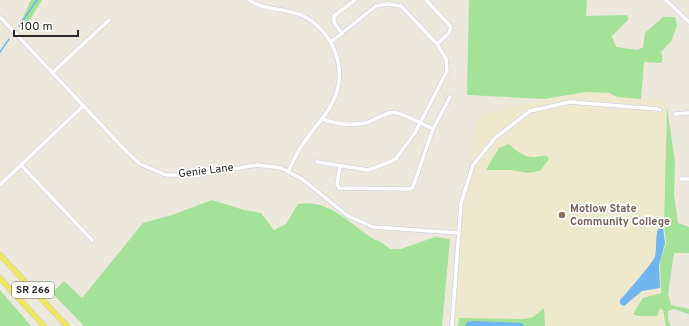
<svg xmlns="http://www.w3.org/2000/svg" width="689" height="326" viewBox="0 0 689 326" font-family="Overpass,sans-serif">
  <rect width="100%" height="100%" fill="#ece8dc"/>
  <!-- education -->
  <polygon fill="#eee9cc" points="586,92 609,93 618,97 666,100 666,243 660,263 660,282 666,326 452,326 461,203 479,116 544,99"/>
  <!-- green -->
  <g fill="#a4e299">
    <polygon points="31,0 42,0 28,23 19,26"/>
    <polygon points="469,0 587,0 586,16 627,15 628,20 612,36 616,47 638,50 643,47 645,33 663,17 675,17 677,25 672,40 661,52 663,59 661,63 644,62 641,99 618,97 609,93 586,92 544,99 467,95"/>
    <polygon points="667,107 675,162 674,195 678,223 689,227 689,253 674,253 668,294 671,305 689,309 689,314 674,309 668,311 668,320 671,326 666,326 663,310 660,308 657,316 638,316 633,314 643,298 661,293 660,262 666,243 664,226"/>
    <path d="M 509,144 C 515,150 523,156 531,157 C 536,158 541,155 547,156 L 549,159 L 540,171 L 528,173 L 511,170 L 486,170 L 499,148 Z"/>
    <path d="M 212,200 L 244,210 L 261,213 L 274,230 L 286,224 L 298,204 C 326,199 347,220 369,236 C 376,241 383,242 390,249 L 401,249 L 435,237 L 450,239 L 442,326 L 84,326 L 52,293 L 64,281 L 82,298 L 143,223 L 172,215 Z"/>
    <polygon points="0,290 31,326 0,326"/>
    <polygon points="544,308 545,326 458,326 459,318 523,319 533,317"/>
  </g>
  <!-- water -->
  <g fill="#70b5ed">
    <path d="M 663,227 L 665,243 L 659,265 L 660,288 L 642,291 L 624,306 L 620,304 L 620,300 C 624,296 654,261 655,257 C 657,248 655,238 658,229 Z"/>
    <polygon points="475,321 522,323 524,326 465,326 467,322"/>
  </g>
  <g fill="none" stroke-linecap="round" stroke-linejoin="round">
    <!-- stream -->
    <g stroke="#70b5ed" stroke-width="1.5">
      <polyline points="19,26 37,0"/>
      <polyline points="0,52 9,39"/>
    </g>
    <defs>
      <g id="minor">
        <path d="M 249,0 C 266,12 289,7 307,18 C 333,34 347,67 335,97 C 327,117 310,131 299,150 C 295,157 292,164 288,172"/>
        <polyline points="426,0 451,27 449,33 437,44"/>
        <polyline points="666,0 689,22"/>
        <polyline points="0,17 125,150 140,164 166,175 195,175 257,165 281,168 302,179 348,216 373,227 459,233"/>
        <polyline points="342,34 334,22 334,16 355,0"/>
        <polyline points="52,73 109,20"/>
        <polyline points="675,114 689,113"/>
        <path d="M 322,119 C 336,124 350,126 365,123 C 375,121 386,110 397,113 C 409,116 422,124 433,129 L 413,187 L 410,189 L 339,188 L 337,184 L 340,166"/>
        <polyline points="433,129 450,97"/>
        <polyline points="317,162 368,170 395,160 416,131 447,71 446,59 437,44 401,6 387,4 376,6 332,41"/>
        <polyline points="21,165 92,240"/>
        <polyline points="681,179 689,179"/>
        <polyline points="0,185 83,106"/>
        <polyline points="452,326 461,203 473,165 495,138 530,111 570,102 658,109 660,110"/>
      </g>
      <g id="primary">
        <polyline points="0,255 67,326"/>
        <polyline points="0,278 44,326"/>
      </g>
    </defs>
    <!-- minor casing -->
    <use href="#minor" stroke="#d1d1e3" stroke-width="5"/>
    <!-- primary casing -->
    <use href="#primary" stroke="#c8c8c8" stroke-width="6"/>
    <!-- minor -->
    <use href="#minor" stroke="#fff" stroke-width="3.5"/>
    <!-- primary -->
    <use href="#primary" stroke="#efe85e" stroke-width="5"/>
  </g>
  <!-- markers -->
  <circle fill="#8d6e63" stroke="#fff" stroke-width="1.5" cx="562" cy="215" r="4"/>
  <g text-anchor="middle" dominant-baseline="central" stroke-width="3.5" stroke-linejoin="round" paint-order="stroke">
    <!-- shield labels -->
    <rect fill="#fff" stroke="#6a6a6a" stroke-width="1" x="12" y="282" width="42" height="16" rx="3"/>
    <g font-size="10" font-weight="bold" fill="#2a2a2a">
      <text x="33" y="290">SR 266</text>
    </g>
    <!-- street labels -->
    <g font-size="11" fill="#2a2a2a" stroke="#fff">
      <text transform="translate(206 171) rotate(-7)">Genie Lane</text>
    </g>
    <!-- education labels -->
    <g font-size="11" font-weight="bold" fill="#785e54" stroke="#fff" text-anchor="start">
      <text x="570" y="209">Motlow State<tspan x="570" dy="13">Community College</tspan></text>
    </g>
  </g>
  <!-- scale -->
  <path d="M14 30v6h64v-6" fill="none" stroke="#2a2a2a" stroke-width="2"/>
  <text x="20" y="30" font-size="12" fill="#2a2a2a" stroke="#ffffff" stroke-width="3" paint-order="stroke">100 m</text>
</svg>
